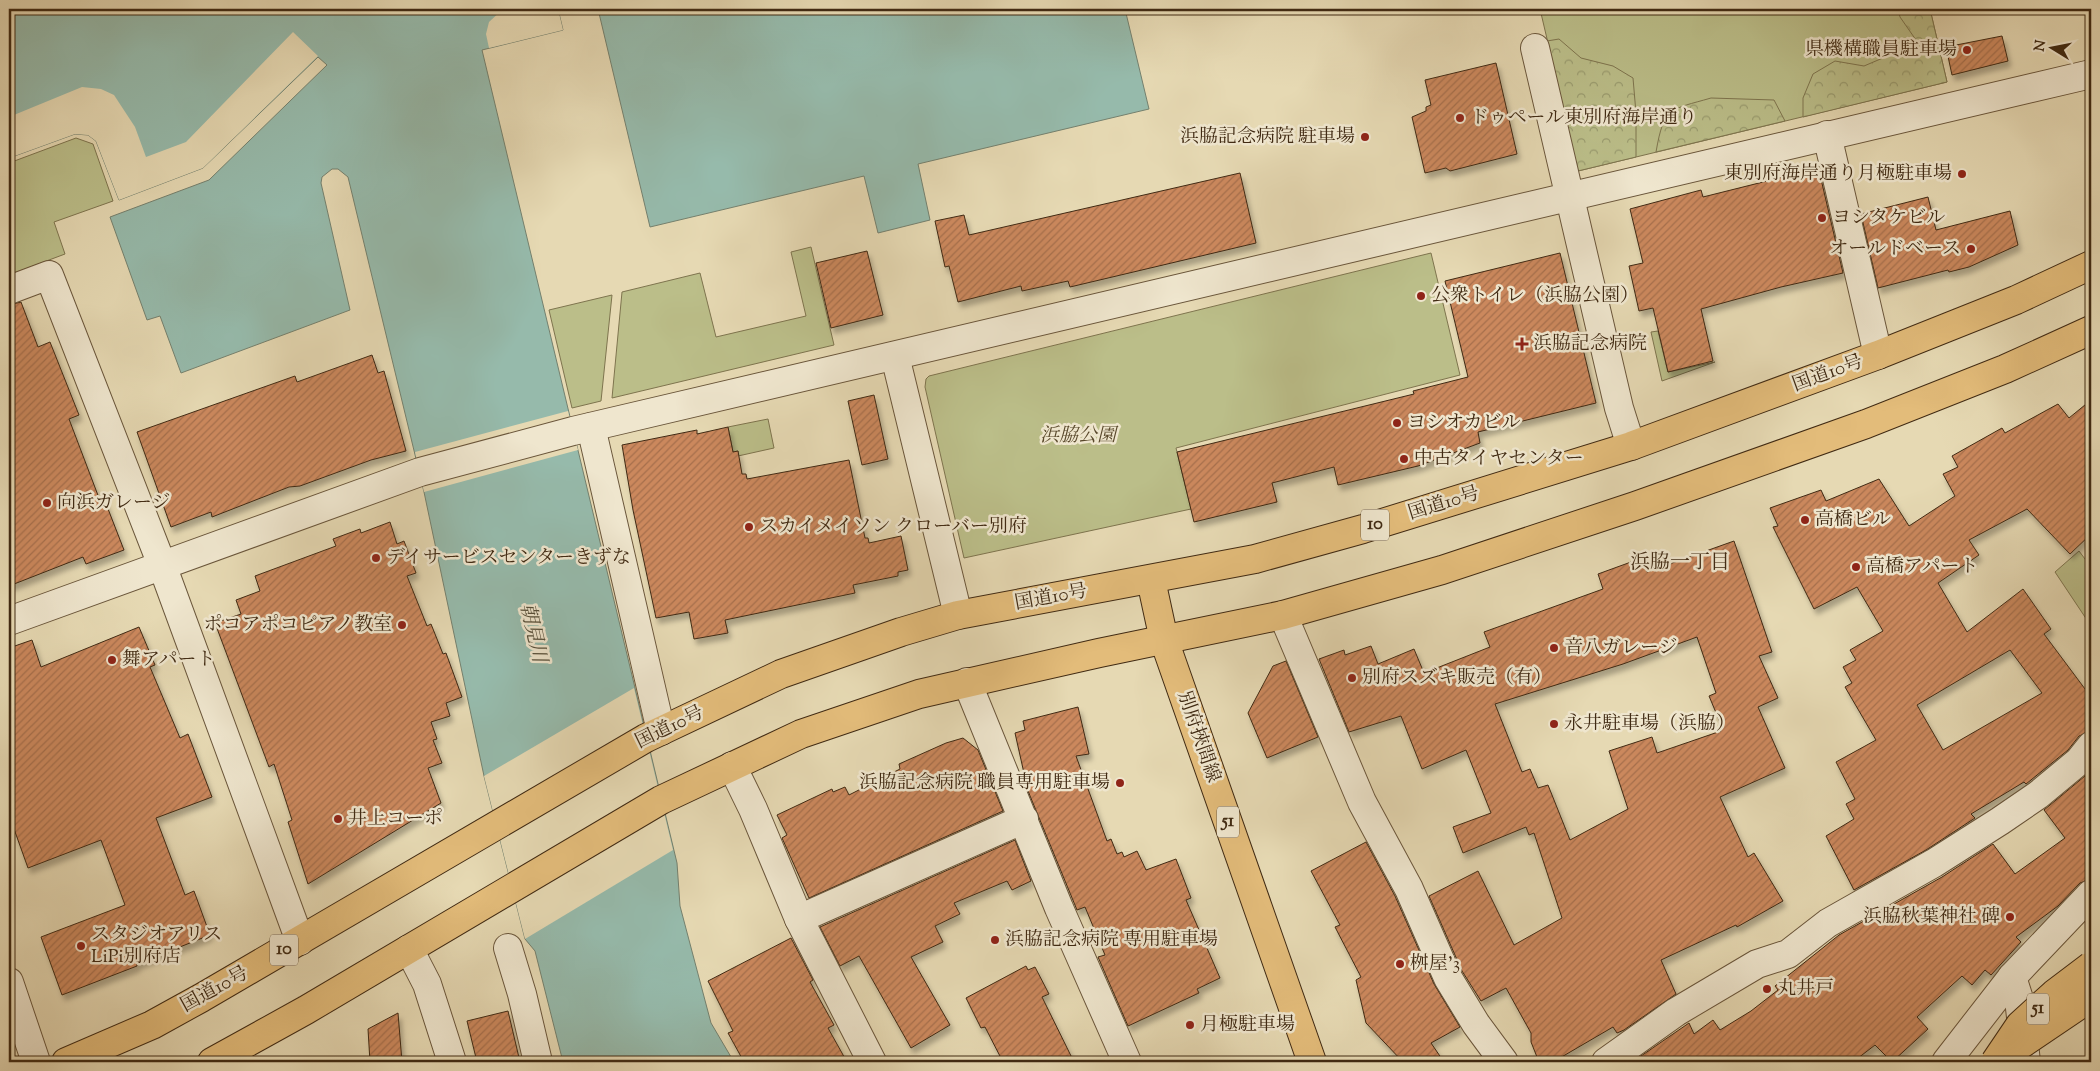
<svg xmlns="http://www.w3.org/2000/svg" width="2100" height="1071" viewBox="0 0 2100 1071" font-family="'Sorts Mill Goudy','Noto Serif JP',serif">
  <defs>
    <pattern id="forest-crowns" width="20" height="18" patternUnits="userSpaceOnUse" patternTransform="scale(1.25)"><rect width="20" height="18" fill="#bbbe89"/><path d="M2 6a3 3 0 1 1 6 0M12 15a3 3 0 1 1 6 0" fill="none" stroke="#999b6f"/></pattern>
    <pattern id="building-hatch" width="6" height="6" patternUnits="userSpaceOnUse" patternTransform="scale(1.25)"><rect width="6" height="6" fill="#cb885d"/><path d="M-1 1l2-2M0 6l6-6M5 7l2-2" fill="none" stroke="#a66f4c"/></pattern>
    <filter id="shadow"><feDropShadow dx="3" dy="5.5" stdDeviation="2.5" flood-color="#0004"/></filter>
  </defs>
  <rect width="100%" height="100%" fill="#e6d9b3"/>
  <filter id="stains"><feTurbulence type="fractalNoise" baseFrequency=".004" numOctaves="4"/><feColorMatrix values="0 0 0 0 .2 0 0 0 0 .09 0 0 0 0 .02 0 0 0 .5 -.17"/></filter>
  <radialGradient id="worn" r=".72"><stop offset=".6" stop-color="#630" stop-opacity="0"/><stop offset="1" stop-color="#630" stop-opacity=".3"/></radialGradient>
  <!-- green -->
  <g fill="#bbbe89" stroke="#7e744e">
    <polygon points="1540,9 1930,9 1947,82 1578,171"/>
    <polygon points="76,138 93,144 113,201 54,222 65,254 9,275 9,163"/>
    <polygon points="811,247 834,345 612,398 622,292 700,273 716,337 806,316 791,252"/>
    <polygon points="1431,253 1460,375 1176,448 1191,509 964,558 925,387 926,379 929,376"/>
    <polygon points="612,295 601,401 572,408 549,310"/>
    <polygon points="1658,331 1668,372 1715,362 1662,381 1651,332"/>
    <polygon points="768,419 774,448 738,456 738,451 733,452 728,427"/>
    <polygon points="2079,551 2091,567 2091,620 2089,623 2055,572"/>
  </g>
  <!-- forest -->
  <g fill="url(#forest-crowns)" stroke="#7e744e">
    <polygon points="1898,9 1930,9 1947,82 1803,117 1803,98 1813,74 1835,61 1864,66 1897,52 1916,40 1900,17"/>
    <polygon points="1559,39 1581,58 1613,66 1633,78 1636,113 1636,157 1578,171 1547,41"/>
    <path d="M 1711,98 L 1774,100 L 1785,121 L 1656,152 C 1664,106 1670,110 1711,98 Z"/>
  </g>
  <!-- water -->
  <g fill="#96baab" stroke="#74806e">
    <polygon points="9,9 558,9 563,30 482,50 677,863 680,906 711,1023 734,1062 563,1062 535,951 525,939 484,776 424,492 348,177 338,169 332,169 322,177 321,183 350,310 181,373 160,316 147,320 110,217 209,180 327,65 318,57 203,168 119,200 96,141 88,135 75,134 9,158"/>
    <polygon points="598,9 1125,9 1149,109 918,164 930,220 878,233 864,176 650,227"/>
  </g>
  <!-- pier -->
  <g fill="#e6d9b3">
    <polygon points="503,9 558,9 563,30 489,48 486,34 489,22"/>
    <polygon points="293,32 318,56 203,168 119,200 96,141 88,135 75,134 9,158 9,117 82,87 101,89 114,95 135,127 146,157 186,142"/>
    <polygon points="568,411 578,450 424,492 415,452"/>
    <polygon points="634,688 673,850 525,939 484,776"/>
  </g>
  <!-- building -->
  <g fill="url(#building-hatch)" stroke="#402a13" fill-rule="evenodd" filter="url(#shadow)">
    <polygon points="2002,36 2008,61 1952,75 1946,47"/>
    <polygon points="1496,63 1517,154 1450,171 1446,168 1425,173 1412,117 1426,111 1426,107 1431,105 1425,80"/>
    <polygon points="1817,162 1843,273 1781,287 1701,309 1713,361 1668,372 1653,308 1639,311 1629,266 1643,263 1630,209 1701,190 1703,197 1795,174 1794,167"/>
    <polygon points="1240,173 1256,243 1070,287 1068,281 1022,291 1021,286 958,302 949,266 945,267 935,221 964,215 969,235"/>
    <polygon points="1928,197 1936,230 2010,211 2018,245 1969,267 1949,272 1948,270 1878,288 1861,214"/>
    <polygon points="867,251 883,315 831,328 816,263"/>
    <polygon points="1560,253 1596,403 1478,432 1480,443 1418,466 1338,485 1334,467 1272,483 1277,502 1194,522 1177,452 1414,394 1413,391 1468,377 1445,281"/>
    <polygon points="21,302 38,347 50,342 79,415 69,419 99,498 103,496 124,550 86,564 83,557 9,586 9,305"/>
    <polygon points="372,355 378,373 384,371 406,451 371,460 300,486 289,487 212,517 211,512 171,527 137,432 295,376 297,382"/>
    <polygon points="874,395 888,459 862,465 848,401"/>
    <path d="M 2091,400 L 2091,534 L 2070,554 L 2027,509 L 1969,540 L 1979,555 L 1938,583 L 1967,632 L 2023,589 L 2051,629 L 2044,634 L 2091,697 L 2091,731 L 2079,736 L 2068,750 L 2026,784 L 2024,782 L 1971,814 L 1975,818 L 1926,850 L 1854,890 L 1826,836 L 1854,819 L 1846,804 L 1855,799 L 1836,762 L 1876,740 L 1845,687 L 1852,683 L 1843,667 L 1856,660 L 1850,650 L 1883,631 L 1857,587 L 1814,609 L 1773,527 L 1778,526 L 1770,508 L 1821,490 L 1826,501 L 1879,479 L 1909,526 L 1955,496 L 1943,474 L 1958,467 L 1952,456 L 2002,428 L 2005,433 L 2058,404 L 2069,418 ZM 2010,650 L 2042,693 L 1943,750 L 1917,705 Z"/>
    <polygon points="728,427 733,452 738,451 742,474 746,474 747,479 849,460 865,538 868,538 869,543 901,536 908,570 898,572 898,576 853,585 855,593 725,620 728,633 694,639 689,612 656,618 633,510 622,445 697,430 697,434"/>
    <polygon points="390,522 397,544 404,541 416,573 407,576 427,626 431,624 443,654 446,653 462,697 446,703 450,716 431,722 437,739 433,740 442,763 428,768 441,803 308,884 288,822 292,820 274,764 269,767 215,623 241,614 236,600 260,591 255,576 336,546 333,539 360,529 361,533"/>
    <path d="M 1734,541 L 1772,652 L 1759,656 L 1778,698 L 1758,707 L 1785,768 L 1720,797 L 1748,857 L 1754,853 L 1783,901 L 1737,927 L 1736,925 L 1661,960 L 1676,994 L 1624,1030 L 1617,1033 L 1613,1027 L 1553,1062 L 1539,1062 L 1531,1042 L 1531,1033 L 1506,988 L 1481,1001 L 1462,971 L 1429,896 L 1478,871 L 1514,945 L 1562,918 L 1534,833 L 1529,835 L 1526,827 L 1463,853 L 1453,827 L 1491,813 L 1466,750 L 1422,769 L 1401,716 L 1349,732 L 1319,659 L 1344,650 L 1345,655 L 1371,646 L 1378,664 L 1414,649 L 1424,673 L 1490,647 L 1484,632 L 1603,589 L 1598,574 L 1642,558 L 1647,572 ZM 1697,637 L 1716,693 L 1709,696 L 1722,727 L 1719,728 L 1721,731 L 1657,753 L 1652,737 L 1609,751 L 1628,809 L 1570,840 L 1548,785 L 1538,788 L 1530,769 L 1522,772 L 1495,704 L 1623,664 Z"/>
    <polygon points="139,627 155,665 150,667 180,738 188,734 212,797 156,818 185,895 194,891 210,935 137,964 137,966 62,995 41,937 125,905 101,840 28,868 9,815 9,648 32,640 41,667"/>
    <polygon points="1286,661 1318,737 1267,758 1248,713 1273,666"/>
    <polygon points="1078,707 1089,754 1076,756 1107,841 1111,839 1117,854 1122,852 1124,857 1137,851 1146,870 1176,859 1191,898 1186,900 1220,978 1197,989 1199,993 1128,1026 1098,957 1105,955 1085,907 1077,910 1028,791 1015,733 1025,730 1023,721"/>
    <polygon points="963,738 978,750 1003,811 809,898 782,838 787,835 777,815 832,789 833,792 845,787 849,795 900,769 899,764 946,743"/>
    <polygon points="2091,771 2091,879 2080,883 2058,906 2016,937 2021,942 1991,975 1985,970 1972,985 1962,976 1917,1017 1928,1029 1892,1062 1875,1045 1853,1062 1646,1062 1641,1056 1689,1023 1694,1034 1713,1020 1720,1030 1751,1011 1778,990 1775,986 1839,935 1942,877 1993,844 2015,874 2065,838 2044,810"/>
    <polygon points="1015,840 1031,881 1012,890 1007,881 954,903 960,914 935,926 943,942 911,957 950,1025 911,1048 859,956 840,966 820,927"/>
    <polygon points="1366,842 1395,896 1434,984 1460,1027 1431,1043 1444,1062 1403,1062 1366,1023 1356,980 1361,977 1335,927 1340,925 1311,871"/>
    <polygon points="791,938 813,980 810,982 834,1025 828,1028 847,1062 744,1062 728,1033 733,1031 708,981"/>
    <polygon points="1026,966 1028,970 1035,967 1049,994 1042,997 1074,1062 1003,1062 985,1027 981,1028 966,998"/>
    <polygon points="508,1011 520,1062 477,1062 467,1021"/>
    <polygon points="398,1013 402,1062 370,1062 368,1029"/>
  </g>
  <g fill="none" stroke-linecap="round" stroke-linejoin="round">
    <defs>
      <g id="minor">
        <polyline points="1535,48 1619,408 1631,446"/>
        <polyline points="1827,135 1878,355"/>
        <polyline points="9,290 49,275 162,565 300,941"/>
        <polyline points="895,356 958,615"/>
        <polyline points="591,427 661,731"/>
        <polyline points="1283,615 1362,802 1409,889 1448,978 1476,1024 1504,1062"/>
        <polyline points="9,621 420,472 573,431 2091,74"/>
        <polyline points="967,682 1059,908 1127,1062"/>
        <polyline points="732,766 753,809 799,919 872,1062"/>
        <polyline points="799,919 1024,819"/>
        <polyline points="508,948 522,994 538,1062"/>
        <polyline points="409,949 427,984 452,1062"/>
        <polyline points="2012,977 2019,999 2026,1062"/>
        <polyline points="9,982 36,1062"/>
        <polyline points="1606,1062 1676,1012 1757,964 1788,954 1828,923 1934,863 2000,821 2038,795 2079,761 2091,746"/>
        <polyline points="1946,1062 2012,977 2091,894"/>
      </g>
      <polyline id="major" points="1151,580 1164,640 1312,1062"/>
      <g id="highway">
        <polyline points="66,1062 152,1025 201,998 646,738 781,674 901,632 958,615 1255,559 1363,529 1631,446 1878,355 2016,300 2091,265"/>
        <polyline points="212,1062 306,1010 661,800 801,734 919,694 1099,653 1283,615 1442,570 1635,506 1866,424 2005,369 2091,330"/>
      </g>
    </defs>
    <!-- minor casing -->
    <use href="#minor" stroke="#6a563b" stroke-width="30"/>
    <!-- major casing -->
    <use href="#major" stroke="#402a13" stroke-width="30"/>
    <!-- highway casing -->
    <use href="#highway" stroke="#402a13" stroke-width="30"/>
    <!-- minor -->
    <use href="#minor" stroke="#efe6ce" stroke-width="28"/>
    <!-- major -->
    <use href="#major" stroke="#e3bc7a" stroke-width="28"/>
    <!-- highway -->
    <use href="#highway" stroke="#e3bc7a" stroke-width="28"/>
    <defs>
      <g id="major-bridge">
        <polyline points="2020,1045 2091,997"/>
        <polyline points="1995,1062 2020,1025 2054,994 2091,966"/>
      </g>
    </defs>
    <!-- major-bridge casing -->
    <use href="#major-bridge" stroke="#402a13" stroke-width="30" stroke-linecap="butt"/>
    <!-- major-bridge -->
    <use href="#major-bridge" stroke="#e3bc7a" stroke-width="28"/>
  </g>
  <!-- markers -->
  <g fill="#8f2418" stroke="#efe6ce" stroke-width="2">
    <circle cx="1967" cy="50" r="5"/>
    <circle cx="1460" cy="118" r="5"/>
    <circle cx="1365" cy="137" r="5"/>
    <circle cx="1962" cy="174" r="5"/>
    <circle cx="1822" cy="218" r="5"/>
    <circle cx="1971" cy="249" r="5"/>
    <circle cx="1421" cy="296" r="5"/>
    <path d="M1519.5 336.5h5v5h5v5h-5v5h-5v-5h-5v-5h5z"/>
    <circle cx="1397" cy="423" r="5"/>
    <circle cx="1404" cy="459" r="5"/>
    <circle cx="47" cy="503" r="5"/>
    <circle cx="1805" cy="520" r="5"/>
    <circle cx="749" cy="527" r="5"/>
    <circle cx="376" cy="558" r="5"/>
    <circle cx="1856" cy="567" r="5"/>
    <circle cx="402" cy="625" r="5"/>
    <circle cx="1554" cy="648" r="5"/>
    <circle cx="112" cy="660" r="5"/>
    <circle cx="1352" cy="678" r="5"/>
    <circle cx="1554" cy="724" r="5"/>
    <circle cx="1120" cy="783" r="5"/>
    <circle cx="338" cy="819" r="5"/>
    <circle cx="2010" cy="917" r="5"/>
    <circle cx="995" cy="940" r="5"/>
    <circle cx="81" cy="946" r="5"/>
    <circle cx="1400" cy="964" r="5"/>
    <circle cx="1767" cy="989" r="5"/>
    <circle cx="1190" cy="1025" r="5"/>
  </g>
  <g text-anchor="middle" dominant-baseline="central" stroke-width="5" stroke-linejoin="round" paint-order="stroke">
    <!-- shield labels -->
    <g fill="#efe6ce" stroke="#74624b" stroke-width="1">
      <rect x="1361" y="509.5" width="28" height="31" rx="4"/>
      <rect x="1217" y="806.5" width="22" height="31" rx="4"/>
      <rect x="270" y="934.5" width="28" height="31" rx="4"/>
      <rect x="2027" y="993.5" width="22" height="31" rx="4"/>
    </g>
    <g font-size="18" font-weight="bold" fill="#402a13">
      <text x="1375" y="525">10</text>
      <text x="1228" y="822">51</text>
      <text x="284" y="950">10</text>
      <text x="2038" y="1009">51</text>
    </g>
    <!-- poi labels -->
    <g font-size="19" fill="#402a13" stroke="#efe6ce" text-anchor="start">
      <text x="1957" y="50" text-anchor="end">県機構職員駐車場</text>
      <text x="1470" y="118">ドゥペール東別府海岸通り</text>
      <text x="1355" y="137" text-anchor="end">浜脇記念病院 駐車場</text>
      <text x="1952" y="174" text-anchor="end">東別府海岸通り月極駐車場</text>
      <text x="1832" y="218">ヨシタケビル</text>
      <text x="1961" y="249" text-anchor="end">オールドベース</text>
      <text x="1431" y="296">公衆トイレ（浜脇公園）</text>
      <text x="1533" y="344">浜脇記念病院</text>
      <text x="1407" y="423">ヨシオカビル</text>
      <text x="1414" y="459">中古タイヤセンター</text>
      <text x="57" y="503">向浜ガレージ</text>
      <text x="1815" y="520">高橋ビル</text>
      <text x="759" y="527">スカイメイソン クローバー別府</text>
      <text x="386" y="558">デイサービスセンターきずな</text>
      <text x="1866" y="567">高橋アパート</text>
      <text x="392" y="625" text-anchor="end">ポコアポコピアノ教室</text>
      <text x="1564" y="648">音八ガレージ</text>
      <text x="122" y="660">舞アパート</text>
      <text x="1362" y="678">別府スズキ販売（有）</text>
      <text x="1564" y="724">永井駐車場（浜脇）</text>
      <text x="1110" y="783" text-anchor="end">浜脇記念病院 職員専用駐車場</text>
      <text x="348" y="819">井上コーポ</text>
      <text x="2000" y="917" text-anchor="end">浜脇秋葉神社 碑</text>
      <text x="91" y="935">スタジオアリス<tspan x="91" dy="22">LiPi別府店</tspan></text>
      <text x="1005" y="940">浜脇記念病院 専用駐車場</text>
      <text x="1410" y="964">桝屋’3</text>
      <text x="1777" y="989">丸井戸</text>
      <text x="1200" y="1025">月極駐車場</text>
    </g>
    <!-- street labels -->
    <g font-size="19" fill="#402a13" stroke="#efe6ce">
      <text transform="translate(1828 374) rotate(-20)">国道10号</text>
      <text transform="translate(1444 504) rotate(-17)">国道10号</text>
      <text transform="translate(1051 598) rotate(-10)">国道10号</text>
      <text transform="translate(670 728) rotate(-26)">国道10号</text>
      <text transform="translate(1198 737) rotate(71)">別府挾間線</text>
      <text transform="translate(215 990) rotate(-29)">国道10号</text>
    </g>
    <!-- park labels -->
    <g font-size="19" font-style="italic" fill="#59482b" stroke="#efe6ce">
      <text x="1078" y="436">浜脇公園</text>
    </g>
    <!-- neighbourhood labels -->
    <g font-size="20" fill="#402a13" stroke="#efe6ce">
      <text x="1680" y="563">浜脇一丁目</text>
    </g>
    <!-- water labels -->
    <g font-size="20" font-style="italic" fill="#564e39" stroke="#efe6ce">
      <text transform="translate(532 633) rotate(77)">朝見川</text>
    </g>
  </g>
  <!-- margin -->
  <rect width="2100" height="1071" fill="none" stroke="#e6d9b3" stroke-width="30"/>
  <rect x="10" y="10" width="2080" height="1051" fill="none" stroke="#402a13" stroke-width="2.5"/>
  <rect x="15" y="15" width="2070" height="1041" fill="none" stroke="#402a13"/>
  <!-- north arrow -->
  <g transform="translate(2052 48) rotate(280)" stroke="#efe6ce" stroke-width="4" paint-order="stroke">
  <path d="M0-4L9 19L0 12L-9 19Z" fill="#402a13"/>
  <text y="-8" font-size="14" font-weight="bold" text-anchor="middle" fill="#402a13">N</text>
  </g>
  <rect width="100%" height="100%" filter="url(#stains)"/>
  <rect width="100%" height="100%" fill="url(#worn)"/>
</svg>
